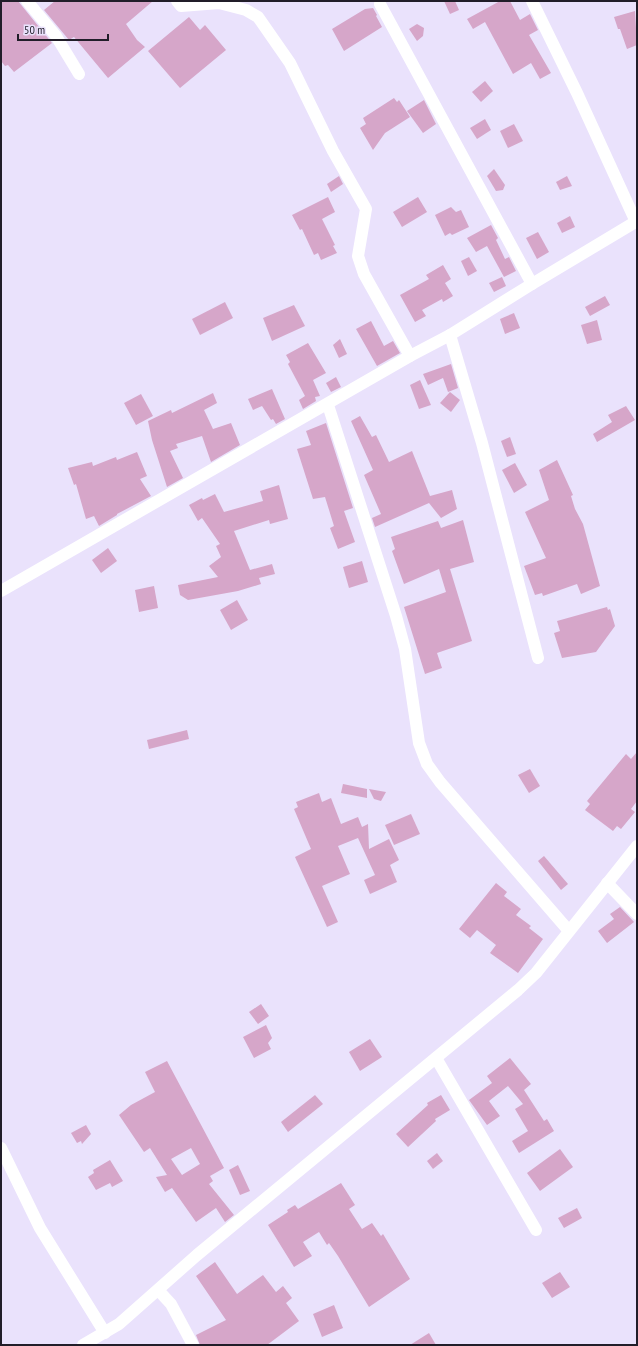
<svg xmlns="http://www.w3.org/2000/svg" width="638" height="1346" viewBox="0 0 638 1346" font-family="'PT Sans Narrow',sans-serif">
  <rect width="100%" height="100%" fill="#eae2fc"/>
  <!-- building -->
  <g fill="#d6a6c9" fill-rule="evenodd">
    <polygon points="1,1 18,1 52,43 14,72 8,65 5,66 1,61"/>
    <polygon points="55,1 153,1 126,24 137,40 145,47 108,78 74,37 69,40 44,10"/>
    <polygon points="444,1 455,1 459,10 450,14"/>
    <polygon points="500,1 510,1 520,20 530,14 538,30 529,35 551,73 540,79 531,63 513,74 485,22 473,29 467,19"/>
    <polygon points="373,8 377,15 376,16 382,27 344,51 332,29 365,9"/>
    <polygon points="635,11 637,45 627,49 620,29 618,29 614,17"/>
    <polygon points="189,17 200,30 205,25 226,50 180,88 148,51"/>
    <polygon points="417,24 424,28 423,36 417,41 409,29"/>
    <polygon points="485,81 493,91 481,102 472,92"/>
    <polygon points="394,98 397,102 399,100 410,117 385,133 373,150 360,128 366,124 363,118"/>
    <polygon points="424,100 436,124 423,133 407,111"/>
    <polygon points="485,119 491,130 477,139 470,128"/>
    <polygon points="514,124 523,141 508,148 500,131"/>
    <polygon points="494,169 505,185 503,190 496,191 487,176"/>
    <polygon points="339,176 343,184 331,192 327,184"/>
    <polygon points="567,176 572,186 560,190 556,182"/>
    <polygon points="328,197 335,212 322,219 335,245 333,246 337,253 321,260 318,253 314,255 302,229 300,230 292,215"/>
    <polygon points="418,197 427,212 402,227 393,212"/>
    <polygon points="451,207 456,212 461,210 469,227 452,235 450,233 445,236 435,215"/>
    <polygon points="570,216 575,227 562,233 557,223"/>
    <polygon points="491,225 498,238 496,240 505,259 509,257 516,271 504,277 487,246 476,252 467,238"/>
    <polygon points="538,232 549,252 537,259 526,238"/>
    <polygon points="469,257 477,271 468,276 461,261"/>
    <polygon points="443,265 451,279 445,283 453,296 443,302 442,299 422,310 426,316 415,322 400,295 429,279 426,275"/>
    <polygon points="502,277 506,286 494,292 489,283"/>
    <polygon points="605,296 610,305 590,316 585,307"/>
    <polygon points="225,302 233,318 200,335 192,319"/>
    <polygon points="294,305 305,326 272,341 263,318"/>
    <polygon points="514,313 520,328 505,334 500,319"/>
    <polygon points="597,320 602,340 587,344 581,325"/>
    <polygon points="371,321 384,346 393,341 400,353 377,366 356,329"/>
    <polygon points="340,339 347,354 339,358 333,345"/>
    <polygon points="308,343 326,373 313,380 320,396 315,397 316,401 303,409 299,400 305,396 288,364 290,362 286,355"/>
    <polygon points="451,364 458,388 448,392 443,378 428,385 423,374"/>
    <polygon points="336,377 341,387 331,392 326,383"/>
    <polygon points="420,380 431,405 419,409 410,385"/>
    <polygon points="272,389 285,419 276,424 273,419 271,420 262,406 253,410 248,399"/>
    <polygon points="450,392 460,400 451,412 440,403"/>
    <polygon points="213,393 217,403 204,410 213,429 231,423 240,445 211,462 202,436 176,444 178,448 170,451 183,478 167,487 152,440 148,421 171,410 172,413"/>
    <polygon points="141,394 153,416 136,425 124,403"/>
    <polygon points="626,406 635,420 597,442 593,434 612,422 608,415"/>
    <polygon points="360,416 372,437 376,435 389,462 412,451 430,496 452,490 457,509 441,518 429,503 375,527 372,518 381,514 364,475 373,470 351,421"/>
    <polygon points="326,423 353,508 344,511 355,542 338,549 330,528 334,526 325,497 313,499 297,449 311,445 306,431"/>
    <polygon points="510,437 516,454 507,457 501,441"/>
    <polygon points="137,452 147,476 140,479 151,496 117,514 117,515 99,526 94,516 86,519 76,484 74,485 68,468 92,462 93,466 116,457 117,460"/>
    <polygon points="557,460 573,495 571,496 575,509 583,524 600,586 581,594 577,584 543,596 542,593 535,595 524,566 546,558 525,512 549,500 539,470"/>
    <polygon points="515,463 527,485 514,493 502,470"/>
    <polygon points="279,485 288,519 270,524 269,520 234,531 250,570 272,564 275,574 259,578 261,584 238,591 188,600 180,595 178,585 218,577 209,566 221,557 216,546 220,544 202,518 198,521 189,505 202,498 203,500 215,494 224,512 263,501 260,491"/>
    <polygon points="463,520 474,562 450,569 472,641 437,653 442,668 425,674 404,607 446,592 439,569 404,584 392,551 395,549 391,537 438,521 441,528"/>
    <polygon points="108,548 117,561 101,573 92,560"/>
    <polygon points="362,561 368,582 349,588 343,567"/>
    <polygon points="154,586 158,608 139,612 135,590"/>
    <polygon points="237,600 248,620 231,630 220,610"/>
    <polygon points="607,607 608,610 610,609 615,626 596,652 562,658 554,633 560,631 557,621"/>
    <polygon points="187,730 189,739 149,749 147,740"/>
    <polygon points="637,752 637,801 631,809 635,812 621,829 617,826 613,831 585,810 590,804 587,801 626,754 631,759"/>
    <polygon points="530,769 540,786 529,793 518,775"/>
    <polygon points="343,784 367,789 367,798 341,793"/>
    <polygon points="369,789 386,792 381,801 374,799"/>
    <polygon points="319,793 322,802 331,798 341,824 358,817 362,827 368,824 369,849 389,839 399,860 390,865 397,882 370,894 364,880 375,875 358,838 338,846 350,874 322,886 338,922 327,927 295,857 311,849 294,809 298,807 296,802"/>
    <polygon points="411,814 420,834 394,845 385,825"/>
    <polygon points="544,856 568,884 561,890 538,861"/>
    <polygon points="496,883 507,892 504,896 521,909 516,915 531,926 529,928 543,939 518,973 490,953 496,945 477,930 470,938 459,929"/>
    <polygon points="620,907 634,922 607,943 598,931 614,919 610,914"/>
    <polygon points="261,1004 269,1016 258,1024 249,1012"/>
    <polygon points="266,1025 272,1038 268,1043 271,1049 254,1058 243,1037"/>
    <polygon points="370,1039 382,1057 360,1071 349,1052"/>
    <polygon points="510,1058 531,1084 524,1090 544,1121 547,1119 554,1131 519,1153 512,1141 528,1131 515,1109 523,1104 508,1086 489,1101 500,1116 487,1125 469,1100 492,1083 487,1076"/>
    <path d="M 167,1061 L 224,1168 L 210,1176 L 213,1181 L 209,1184 L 234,1215 L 225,1222 L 216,1208 L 196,1222 L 172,1188 L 165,1192 L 156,1177 L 167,1175 L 150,1148 L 144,1152 L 119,1115 L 131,1105 L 155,1092 L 145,1072 ZM 191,1148 L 200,1164 L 182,1175 L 171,1159 Z"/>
    <polygon points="315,1095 323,1104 288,1132 281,1122"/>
    <polygon points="441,1095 450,1110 435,1119 436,1121 408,1147 396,1134 428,1105 427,1103"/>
    <polygon points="86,1125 91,1134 82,1144 81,1141 77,1143 71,1133"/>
    <polygon points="560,1149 573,1167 540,1191 527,1173"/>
    <polygon points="437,1153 443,1161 433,1169 427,1161"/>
    <polygon points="110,1160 123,1181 112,1187 110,1183 96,1190 88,1177 94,1173 93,1170"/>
    <polygon points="238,1165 250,1191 240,1195 229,1170"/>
    <polygon points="341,1183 355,1205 349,1209 362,1229 372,1223 381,1236 383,1234 410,1279 369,1307 338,1256 329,1243 327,1245 319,1232 303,1242 312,1256 294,1267 268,1225 288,1212 287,1210 295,1205 298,1209"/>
    <polygon points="577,1208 582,1218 564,1228 558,1218"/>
    <polygon points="215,1262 237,1294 263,1275 276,1292 283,1286 292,1298 286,1303 299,1321 267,1345 200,1345 196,1335 226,1320 196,1276"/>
    <polygon points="560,1272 570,1287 552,1298 542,1283"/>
    <polygon points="334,1305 343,1328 322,1337 313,1314"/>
    <polygon points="429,1333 436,1345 410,1345"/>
  </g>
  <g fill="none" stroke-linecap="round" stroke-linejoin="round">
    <!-- minor -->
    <g stroke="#fff" stroke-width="12">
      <polyline points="27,1 56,36 79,74"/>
      <polyline points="177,1 181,6 219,3 246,10 258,17 290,63 333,151 366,209 358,256 364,274 410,356"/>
      <polyline points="532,1 577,93 636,222"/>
      <polyline points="380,4 532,284"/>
      <polyline points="450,335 482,443 538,658"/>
      <polyline points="328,405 396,616 405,649 419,743 427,764 440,782 569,931"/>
      <polyline points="1,591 410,356 450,335 532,284 637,221"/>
      <polyline points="607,883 637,914"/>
      <polyline points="436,1058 536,1230"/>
      <polyline points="1,1148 40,1228 105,1333"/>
      <polyline points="159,1291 171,1304 193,1345"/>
      <polyline points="83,1345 119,1324 197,1255 518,990 536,973 637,846"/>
    </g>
  </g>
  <!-- border -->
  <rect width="638" height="1346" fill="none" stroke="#211d29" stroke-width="4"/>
  <!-- scale -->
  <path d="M18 34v6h90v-6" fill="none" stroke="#211d29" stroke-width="2"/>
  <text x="24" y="34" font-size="12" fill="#211d29" stroke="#eae2fc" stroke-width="3" paint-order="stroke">50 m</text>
</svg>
